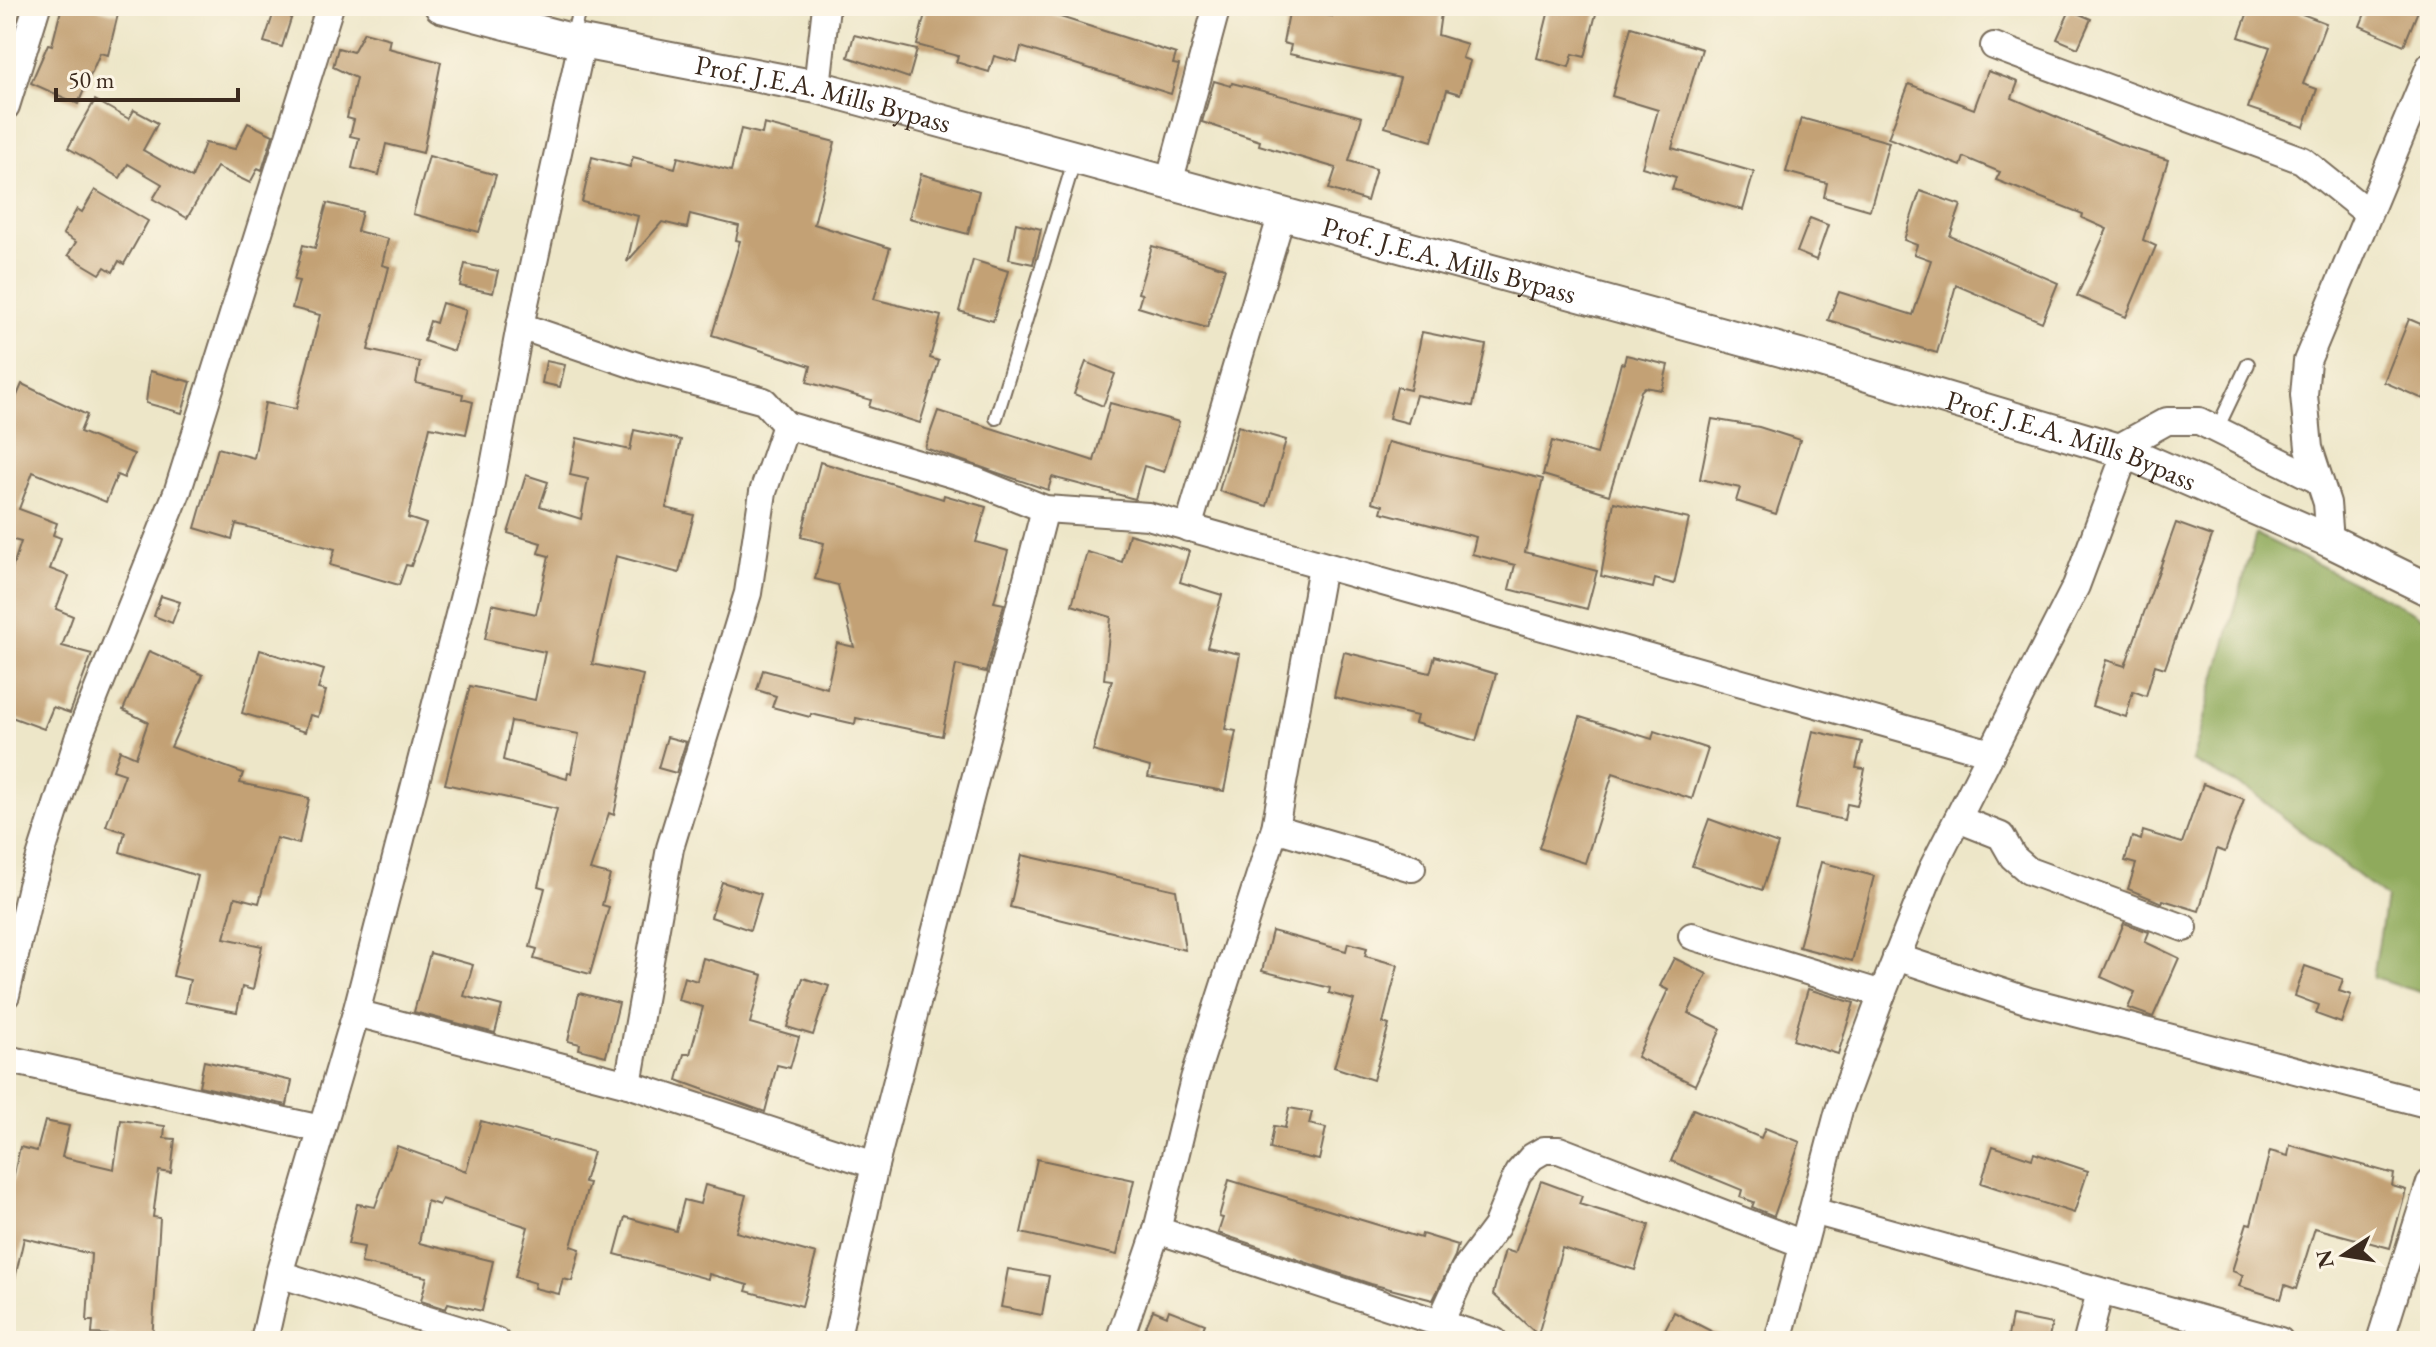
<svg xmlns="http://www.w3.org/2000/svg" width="2436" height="1347" viewBox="0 0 2436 1347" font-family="'EB Garamond',serif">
  <rect width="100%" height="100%" fill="#fcf5e5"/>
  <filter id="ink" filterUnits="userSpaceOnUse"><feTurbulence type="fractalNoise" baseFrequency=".0125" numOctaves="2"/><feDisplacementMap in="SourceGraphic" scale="16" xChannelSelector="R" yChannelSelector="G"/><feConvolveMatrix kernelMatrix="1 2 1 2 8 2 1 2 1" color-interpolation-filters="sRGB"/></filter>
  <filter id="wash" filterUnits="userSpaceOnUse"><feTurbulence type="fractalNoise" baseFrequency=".006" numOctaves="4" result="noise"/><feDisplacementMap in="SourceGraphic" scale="32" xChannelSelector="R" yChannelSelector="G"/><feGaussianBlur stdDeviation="1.8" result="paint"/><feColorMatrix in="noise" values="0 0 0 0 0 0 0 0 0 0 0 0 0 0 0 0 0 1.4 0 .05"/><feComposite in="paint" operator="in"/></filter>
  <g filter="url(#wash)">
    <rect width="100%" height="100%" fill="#ede6c8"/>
    <!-- forest -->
    <polygon fill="#8faa5c" stroke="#656a3d" stroke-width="2" points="2256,534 2430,620 2430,995 2373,978 2386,898 2252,792 2192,761"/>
    <g id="blocks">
      <!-- building -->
      <g fill="#c3a174" fill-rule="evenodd">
        <polygon points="62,6 87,6 118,14 108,55 100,53 78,104 31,83 48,44 52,45"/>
        <polygon points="276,6 295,6 282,47 264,42"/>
        <polygon points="927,6 1026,6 1176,54 1173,64 1179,65 1171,94 1021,47 1017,62 994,56 989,72 956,62 958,56 917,45"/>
        <polygon points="1334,6 1442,6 1438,35 1467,44 1462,58 1470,61 1460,94 1447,90 1432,141 1385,127 1400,78 1289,54 1291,45 1283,43 1290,8 1332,16"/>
        <polygon points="1550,6 1598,6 1585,57 1573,54 1569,67 1537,58"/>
        <polygon points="2250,6 2281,6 2326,23 2303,84 2317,89 2304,127 2248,108 2270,47 2239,37"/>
        <polygon points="2368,6 2420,6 2404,45 2360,26"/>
        <polygon points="2070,10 2091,19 2078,48 2057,39"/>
        <polygon points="1631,27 1702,49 1672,148 1754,172 1743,210 1672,189 1676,177 1642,167 1658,110 1612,96"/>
        <polygon points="364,32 390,39 388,48 441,62 423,153 386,144 379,175 352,168 359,138 350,136 354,120 347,118 356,78 333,67 338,48 353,52"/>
        <polygon points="854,35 917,50 909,78 848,57"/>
        <polygon points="1988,71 2018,82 2012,98 2122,145 2168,160 2143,240 2156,246 2126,317 2077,296 2107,229 2082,218 2083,214 1996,180 2000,172 1964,157 1961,166 1888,138 1909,84 1974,109"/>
        <polygon points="1214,81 1231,86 1232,83 1362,117 1349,161 1376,169 1367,201 1329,189 1336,168 1259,145 1260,141 1202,122"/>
        <polygon points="95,100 129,119 134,110 158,123 143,150 192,178 205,143 235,149 248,123 273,135 262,170 258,168 250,183 217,167 187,218 153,199 162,184 128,164 120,178 68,148"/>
        <polygon points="1801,118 1889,142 1870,210 1824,197 1827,183 1786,172"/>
        <polygon points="764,124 835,142 814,224 890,248 874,299 941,316 930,358 939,361 920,423 869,407 871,400 807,382 811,366 712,335 740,241 736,240 739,226 690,214 687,228 662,222 627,262 638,216 582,202 592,157 630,167 633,157 675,168 678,157 731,171 741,129 762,134"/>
        <polygon points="429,156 496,175 479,232 413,214"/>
        <polygon points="921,174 979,191 968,234 909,218"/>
        <polygon points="95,190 148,221 124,264 119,261 113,272 105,267 100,274 68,255 76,242 63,234 77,209 82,212"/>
        <polygon points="1920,191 1961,205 1950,236 2058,283 2042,322 1956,285 1937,353 1828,320 1839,292 1913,315 1931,260 1914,254 1917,245 1904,240"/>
        <polygon points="327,203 362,212 357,231 388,239 382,265 389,267 368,350 420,362 416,383 463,394 462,399 473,402 466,434 430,427 408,518 426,524 411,566 406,565 399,585 330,565 335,549 236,524 232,539 195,528 218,448 254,458 265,403 296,409 320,315 292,308 299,281 294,280 303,245 315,248"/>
        <polygon points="1810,218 1828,225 1816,260 1797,252"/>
        <polygon points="1016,223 1041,229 1033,264 1009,259"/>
        <polygon points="1152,246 1225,268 1207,328 1138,307 1142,294 1138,293"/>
        <polygon points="973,260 1008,271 993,321 959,311"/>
        <polygon points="465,264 498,271 493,293 460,286"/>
        <polygon points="442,303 466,310 454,351 424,341 430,321 436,323"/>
        <polygon points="2409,319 2430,328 2430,382 2423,399 2384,382"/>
        <polygon points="1422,332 1486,345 1473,406 1416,395 1408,423 1389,418 1397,387 1410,390"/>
        <polygon points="1626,355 1668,365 1662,390 1645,387 1641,391 1609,495 1543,475 1552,441 1597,454 1621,363 1624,364"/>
        <polygon points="546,361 565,365 560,387 542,383"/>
        <polygon points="1086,362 1115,374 1103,406 1074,394"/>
        <polygon points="150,371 191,382 182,413 146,403"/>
        <polygon points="22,384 87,415 80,432 134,454 124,478 117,475 106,502 33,472 19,509 57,523 53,535 61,538 50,569 69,576 56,609 73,616 62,646 92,654 70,713 53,707 44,729 6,715 6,587 21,542 6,538 6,394 16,398"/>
        <polygon points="1110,403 1179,422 1164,472 1144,466 1135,499 1052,477 1048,490 925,448 938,411 1094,461"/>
        <polygon points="1712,419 1759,427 1800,440 1776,514 1736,501 1740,488 1700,479"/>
        <polygon points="1238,426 1286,440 1267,506 1219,491"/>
        <path d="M 634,430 L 681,440 L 666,508 L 694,515 L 679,573 L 616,556 L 592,664 L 643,675 L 614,815 L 609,813 L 590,870 L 610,875 L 602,905 L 609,907 L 590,974 L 534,959 L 537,949 L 530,947 L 545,888 L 538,886 L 557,809 L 445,784 L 470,686 L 535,700 L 545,652 L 485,639 L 492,604 L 536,614 L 549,556 L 538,553 L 541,543 L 508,533 L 526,475 L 548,482 L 540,506 L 581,519 L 588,479 L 570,475 L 577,438 L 630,450 ZM 511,721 L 579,734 L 571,773 L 568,772 L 567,779 L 503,760 Z"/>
        <polygon points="1388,442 1543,479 1525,552 1597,571 1587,609 1509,589 1515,565 1472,554 1476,537 1381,512 1383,505 1372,502"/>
        <polygon points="820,462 943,499 944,495 986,507 976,542 1008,551 994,602 1004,604 986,672 956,665 942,736 856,718 855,724 811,714 810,717 772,707 776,696 757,690 763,670 827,688 837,643 854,647 838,585 815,579 824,543 801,537"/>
        <polygon points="1614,502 1689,519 1674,584 1655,579 1653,588 1601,576"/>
        <polygon points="2176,523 2212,536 2165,668 2155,665 2146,696 2133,691 2126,717 2092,706 2106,660 2125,666"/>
        <polygon points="1129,534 1189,551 1180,582 1222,595 1207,647 1240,654 1225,729 1236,731 1224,791 1148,777 1150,767 1093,751 1112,680 1104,679 1111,617 1072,605 1087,552 1122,562"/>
        <polygon points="161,596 180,602 172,623 154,616"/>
        <polygon points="260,650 324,670 318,689 326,691 318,717 310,715 305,732 242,713"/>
        <polygon points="149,651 203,675 171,747 243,773 240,783 309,798 299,844 276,838 259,903 235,897 224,938 262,946 253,990 242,987 237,1012 185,1002 190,980 173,976 198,876 120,852 125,832 106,826 125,774 113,770 120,750 136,757 148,722 123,710"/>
        <polygon points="1344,652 1430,673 1435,656 1496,674 1476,741 1415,723 1417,716 1334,697"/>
        <polygon points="1580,717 1652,739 1654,731 1708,749 1692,799 1613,773 1585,863 1539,848"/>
        <polygon points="1813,731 1862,742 1856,768 1865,769 1857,806 1847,804 1844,820 1796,809"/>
        <polygon points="667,737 686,742 676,773 658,768"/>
        <polygon points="2203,784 2244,799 2225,852 2217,849 2199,911 2163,900 2162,903 2128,889 2136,864 2125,861 2132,837 2141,840 2143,831 2182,843"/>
        <polygon points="1709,819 1778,844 1762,890 1692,866"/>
        <polygon points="1022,855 1176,890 1185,950 1010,907"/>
        <polygon points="1821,862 1874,876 1852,961 1799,947"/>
        <polygon points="722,882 761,894 750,930 711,917"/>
        <polygon points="2124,923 2149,932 2145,942 2179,958 2153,1017 2128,1008 2135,992 2101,977"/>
        <polygon points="1272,931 1346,951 1348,943 1367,948 1365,956 1398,965 1383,1023 1389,1025 1373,1080 1334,1067 1354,1000 1329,993 1330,988 1262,971"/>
        <polygon points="430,953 473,965 464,996 502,1006 495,1033 414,1012"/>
        <polygon points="703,958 763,975 750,1023 799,1037 790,1068 777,1065 765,1112 677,1080 684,1054 690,1054 703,1007 678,1000 684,977 697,981"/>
        <polygon points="1674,958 1707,974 1688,1013 1721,1029 1695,1085 1637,1057 1668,990 1660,986"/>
        <polygon points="2305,966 2343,979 2339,991 2351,995 2341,1023 2316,1014 2319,1005 2295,996"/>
        <polygon points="803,978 829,986 813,1035 787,1027"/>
        <polygon points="1808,989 1854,1003 1838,1054 1793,1040"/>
        <polygon points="579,993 619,1003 606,1056 579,1049 580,1044 568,1041"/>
        <polygon points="204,1061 292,1081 287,1105 199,1086"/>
        <polygon points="1289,1108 1312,1112 1309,1124 1326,1128 1319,1160 1270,1149 1274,1126 1285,1128"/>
        <polygon points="1693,1109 1761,1138 1765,1128 1800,1142 1774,1216 1752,1207 1754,1202 1740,1197 1742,1190 1671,1161"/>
        <polygon points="121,1120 165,1126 164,1138 175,1139 171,1173 159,1171 153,1217 160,1218 152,1341 114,1340 115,1335 92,1334 93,1321 87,1321 91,1254 24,1238 14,1283 6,1282 6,1210 20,1147 37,1151 45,1121 69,1126 62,1157 114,1169"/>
        <polygon points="481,1121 593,1152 584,1182 589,1183 571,1246 580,1249 572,1281 563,1279 559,1294 534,1288 535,1283 515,1277 528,1227 442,1199 439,1205 427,1201 419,1243 493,1261 482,1311 448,1303 446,1309 421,1301 427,1277 361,1263 364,1247 348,1244 357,1204 375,1207 397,1146 466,1171"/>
        <polygon points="2290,1145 2394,1174 2392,1186 2406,1190 2390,1248 2315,1228 2296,1289 2285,1285 2281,1299 2239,1286 2243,1275 2232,1271 2247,1223 2251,1224 2270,1151 2288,1156"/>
        <polygon points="1993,1146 2032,1159 2034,1153 2088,1171 2074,1213 1981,1183"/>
        <polygon points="1037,1159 1134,1180 1117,1255 1021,1233"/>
        <polygon points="1229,1180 1421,1238 1422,1234 1458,1245 1455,1256 1433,1300 1371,1284 1218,1233 1223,1218 1219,1217"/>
        <polygon points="1541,1181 1582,1196 1579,1204 1649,1225 1635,1270 1562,1248 1538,1335 1493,1294 1505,1250 1515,1253"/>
        <polygon points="705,1185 746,1195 736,1232 816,1254 802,1306 746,1291 748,1285 709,1274 708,1279 615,1254 625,1217 676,1231 684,1200 700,1204"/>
        <polygon points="1008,1269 1049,1276 1042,1315 1001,1307"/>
        <polygon points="1153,1310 1167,1316 1169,1310 1205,1324 1198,1341 1140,1341"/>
        <polygon points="1674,1312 1730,1341 1659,1341"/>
        <polygon points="2012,1316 2052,1324 2048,1341 2007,1341"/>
      </g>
    </g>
  </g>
  <g filter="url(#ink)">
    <use href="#blocks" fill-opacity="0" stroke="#796c5a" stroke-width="2"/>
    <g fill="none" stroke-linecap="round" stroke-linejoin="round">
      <defs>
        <g id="service">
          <polyline points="572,37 580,6"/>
          <polyline points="996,418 1075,158"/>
          <polyline points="2217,429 2248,364"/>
        </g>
        <g id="minor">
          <polyline points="1994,46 2302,160 2368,213"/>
          <polyline points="817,87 826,6"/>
          <polyline points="6,106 37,6"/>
          <polyline points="1169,183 1217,6"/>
          <polyline points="520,326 643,368 764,401 786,425 976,481 1045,509 1148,516 1991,753"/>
          <polyline points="2116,449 2167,421 2199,421 2318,480"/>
          <polyline points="1188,528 1281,217"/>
          <polyline points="2330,541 2327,503 2309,448 2304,395 2307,361 2430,66"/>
          <polyline points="1958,819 2001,836 2013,857 2029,871 2184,928"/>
          <polyline points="1275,828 1412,868"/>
          <polyline points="1692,936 1882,994"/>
          <polyline points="1896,957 2029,1001 2430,1105"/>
          <polyline points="6,995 31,886 79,736 178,490 330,6"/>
          <polyline points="356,1013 628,1084 875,1165"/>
          <polyline points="6,1059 321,1129"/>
          <polyline points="628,1084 670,848 748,593 763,492 786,425"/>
          <polyline points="1813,1211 2280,1341"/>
          <polyline points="1157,1230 1494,1341"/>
          <polyline points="279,1274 496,1341"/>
          <polyline points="1439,1325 1464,1270 1496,1227 1518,1173 1532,1157 1544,1150 1559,1150 1803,1244"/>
          <polyline points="264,1341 279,1274 356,1013 485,514 520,326 582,42"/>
          <polyline points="836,1341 875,1165 1045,509"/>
          <polyline points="1119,1341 1157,1230 1194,1079 1275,828 1322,566"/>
          <polyline points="1778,1341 1839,1110 1882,994 1932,869 2076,586 2126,452"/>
          <polyline points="2087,1341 2100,1292"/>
          <polyline points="2380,1341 2430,1183"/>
        </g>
        <g id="tertiary">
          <path id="s1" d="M 441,6 L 571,40 L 817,87 L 1814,359 L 2126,452 L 2330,541 L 2430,590"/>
        </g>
      </defs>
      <!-- service casing -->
      <use href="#service" stroke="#796c5a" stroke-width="16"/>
      <!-- minor casing -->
      <use href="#minor" stroke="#796c5a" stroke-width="30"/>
      <!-- tertiary casing -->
      <use href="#tertiary" stroke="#796c5a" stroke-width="36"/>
      <!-- service -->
      <use href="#service" stroke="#fff" stroke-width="12"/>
      <!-- minor -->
      <use href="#minor" stroke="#fff" stroke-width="26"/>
      <!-- tertiary -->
      <use href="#tertiary" stroke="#fff" stroke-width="32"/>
    </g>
  </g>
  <g text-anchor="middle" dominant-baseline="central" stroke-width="8" stroke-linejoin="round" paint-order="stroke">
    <!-- street labels -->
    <g font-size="28" fill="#3b2a1e" stroke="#fcf5e5">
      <text stroke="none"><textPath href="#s1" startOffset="392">Prof. J.E.A. Mills Bypass</textPath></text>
      <text stroke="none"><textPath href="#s1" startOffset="1040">Prof. J.E.A. Mills Bypass</textPath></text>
      <text stroke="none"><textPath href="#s1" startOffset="1688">Prof. J.E.A. Mills Bypass</textPath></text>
    </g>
  </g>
  <!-- margin -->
  <rect width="2436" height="1347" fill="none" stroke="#fcf5e5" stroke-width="32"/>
  <!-- north arrow -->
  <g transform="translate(2344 1255) rotate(258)" stroke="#fcf5e5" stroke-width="6" paint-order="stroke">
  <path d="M0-6L14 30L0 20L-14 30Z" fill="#3b2a1e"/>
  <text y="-12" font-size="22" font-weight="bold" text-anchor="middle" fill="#3b2a1e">N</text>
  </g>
  <!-- scale -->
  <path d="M56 88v12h182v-12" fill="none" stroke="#3b2a1e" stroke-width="4"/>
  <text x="68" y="88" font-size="24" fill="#3b2a1e" stroke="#fcf5e5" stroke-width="6" paint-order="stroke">50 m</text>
</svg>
